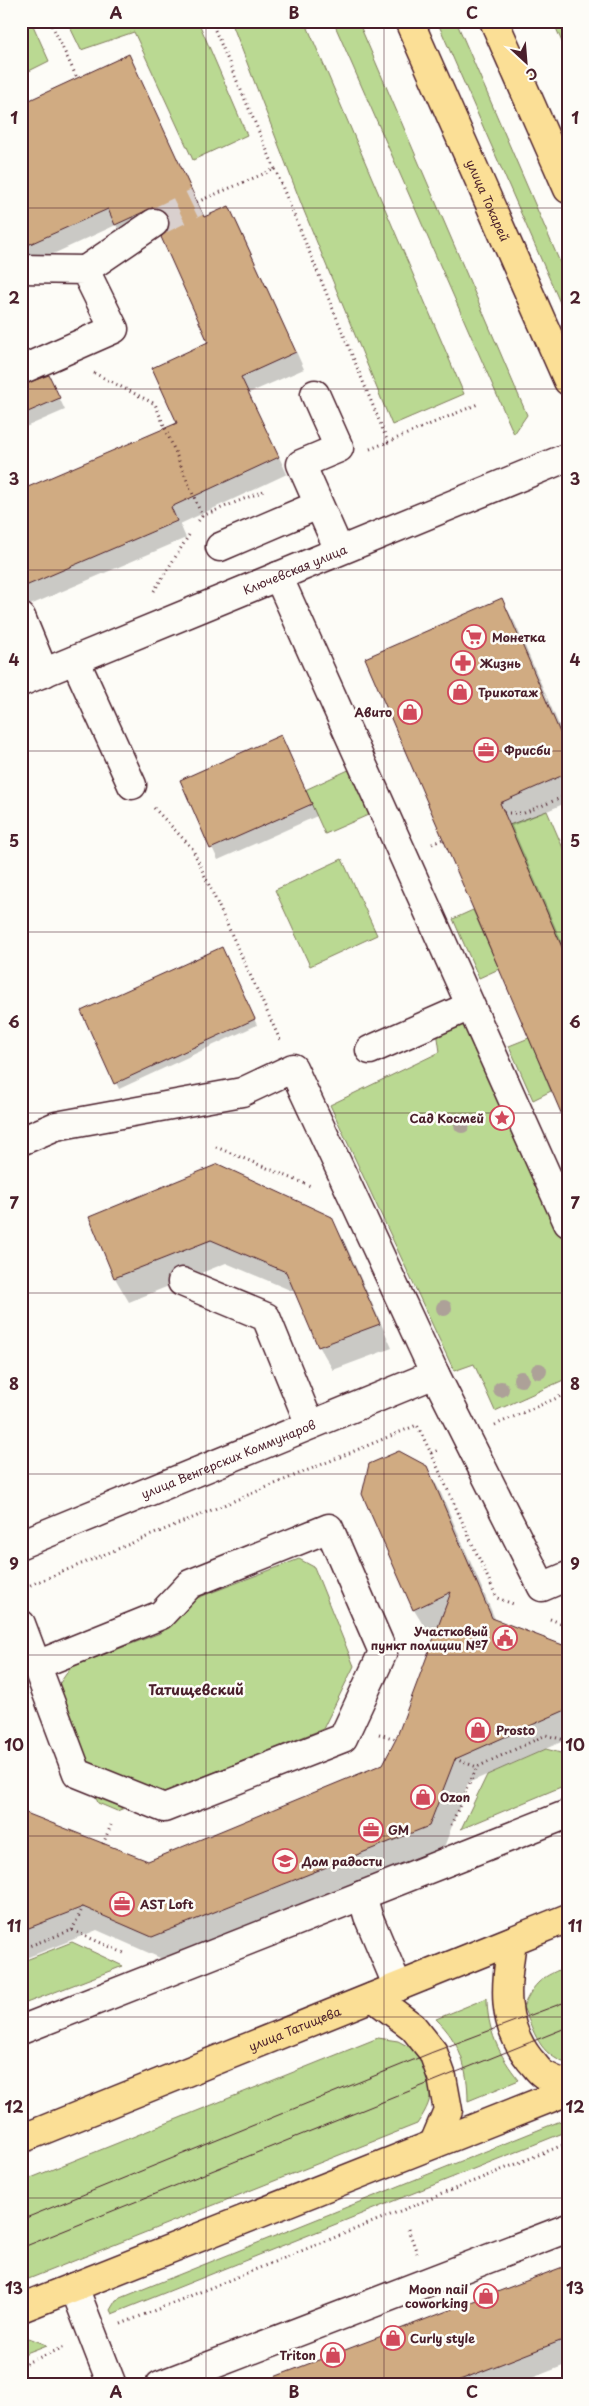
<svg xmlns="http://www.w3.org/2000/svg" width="589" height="2406" viewBox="0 0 589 2406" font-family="'Playpen Sans',sans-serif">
  <rect width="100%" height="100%" fill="#fdfcf7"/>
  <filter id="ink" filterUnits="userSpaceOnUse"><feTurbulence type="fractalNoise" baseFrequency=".02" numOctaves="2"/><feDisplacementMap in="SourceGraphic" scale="10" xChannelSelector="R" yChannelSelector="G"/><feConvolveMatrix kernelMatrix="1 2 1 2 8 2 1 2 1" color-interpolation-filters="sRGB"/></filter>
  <g filter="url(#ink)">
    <!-- green -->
    <g fill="#bad992" stroke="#827c5e">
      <polygon points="21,21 31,21 49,61 21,75"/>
      <polygon points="67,21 198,21 247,135 193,160 134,32 81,50"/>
      <polygon points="231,21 305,21 464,394 392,425 304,211"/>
      <polygon points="333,21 358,21 527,415 514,434"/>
      <polygon points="437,21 456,21 568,281 568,321"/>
      <polygon points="553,21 568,21 568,56"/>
      <polygon points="355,767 375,812 325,834 305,790"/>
      <polygon points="547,811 563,848 568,847 568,961 509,825"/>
      <polygon points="342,859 377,935 310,966 275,890"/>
      <polygon points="473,910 499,969 479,978 453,919"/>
      <polygon points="465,1019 568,1246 568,1378 495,1411 474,1364 454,1371 330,1105 440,1052 437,1031"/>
      <polygon points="529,1038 551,1091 533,1100 509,1046"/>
      <polygon points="299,1559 314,1567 354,1666 323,1729 117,1811 98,1803 55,1690 71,1667 160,1633 184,1603"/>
      <polygon points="546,1749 568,1755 568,1784 461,1829 487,1775"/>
      <polygon points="72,1942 123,1966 21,2005 21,1962"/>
      <path d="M 568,1966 L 568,2064 C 538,2054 535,2033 523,2007 C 535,1981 542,1977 568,1966 Z"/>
      <path d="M 487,1998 C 487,2029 499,2056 519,2080 L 468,2101 C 468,2068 460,2042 436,2019 Z"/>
      <path d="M 378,2038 L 398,2041 L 417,2051 C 430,2085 439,2092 417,2124 L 21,2282 L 21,2182 Z"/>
      <polygon points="568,2118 568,2131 112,2314 110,2310 116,2300"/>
      <polygon points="29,2338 47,2345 21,2355 21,2341"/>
    </g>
    <!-- shadow -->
    <g fill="#0003">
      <polygon points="137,72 205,218 228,208 238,224 304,369 249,393 287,474 180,524 186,538 21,609 21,492 179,424 210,342 169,231 170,225 162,224 126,241 116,225 27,266 21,256 21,106"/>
      <polygon points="49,376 65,410 21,429 21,386"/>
      <polygon points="502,600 515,623 568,746 568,802 512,826 568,956 568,1126 366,658"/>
      <polygon points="287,749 317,816 218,860 181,781"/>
      <polygon points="225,954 257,1025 119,1089 83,1012"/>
      <polygon points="91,1218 331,1218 345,1243 392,1348 333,1370 319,1346 297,1293 226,1263 129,1302 115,1278"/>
      <polygon points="426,1467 440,1491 496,1621 568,1648 568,1739 468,1783 443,1850 167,1961 97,1930 21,1960 21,1810 22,1813 148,1862 384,1765 397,1739 439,1628 428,1633 414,1610 363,1494"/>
      <polygon points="568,2266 568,2364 514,2385 258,2385"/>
    </g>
    <!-- building -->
    <g fill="#d0ab82" stroke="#4a1f2b">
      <polygon points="129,54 204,217 229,206 296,352 241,377 279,457 171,507 177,521 21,588 21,490 177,423 152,368 208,342 161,237 168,230 170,222 167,215 161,209 152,208 115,225 108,209 21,248 21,104"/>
      <polygon points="49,375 60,398 21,415 21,385"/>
      <polygon points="502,598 568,751 568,773 500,803 568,961 568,1129 365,658"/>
      <polygon points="281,735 312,804 210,849 180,780"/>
      <polygon points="222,947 255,1019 114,1084 81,1011"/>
      <polygon points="218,1164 332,1217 380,1324 318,1347 286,1272 211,1240 114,1278 89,1217"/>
      <polygon points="399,1451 427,1466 492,1618 568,1647 568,1709 455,1759 429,1826 152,1937 83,1907 21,1931 21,1811 148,1861 383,1764 396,1739 451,1592 413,1610 362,1494 369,1464"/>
      <polygon points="568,2265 568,2338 447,2385 262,2385 261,2382"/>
    </g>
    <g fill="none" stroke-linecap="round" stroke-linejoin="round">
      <!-- minor-tunnel -->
      <polyline stroke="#d9d0ce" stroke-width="28" stroke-dasharray="28 14" stroke-linecap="butt" points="154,223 197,202"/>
      <defs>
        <g id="minor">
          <polyline points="21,269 85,270 114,329 21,370"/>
          <polyline points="85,270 154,223"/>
          <polyline points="315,394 339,448 301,464 339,550"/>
          <polyline points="220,547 318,505"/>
          <polyline points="278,576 568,1223"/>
          <polyline points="21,617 44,673"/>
          <polyline points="75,660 132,785"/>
          <path id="s1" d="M 21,682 L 568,457"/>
          <polyline points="370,1050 470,1006"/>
          <polyline points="21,1141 56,1126 242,1092 293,1068 435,1374 542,1587 568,1576"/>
          <polyline points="182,1282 266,1317 310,1425"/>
          <path id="s2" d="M 21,1544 L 435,1374"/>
          <polyline points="21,1624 77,1773 164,1808 343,1738 383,1652 329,1528 190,1584 161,1615 37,1665"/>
          <polyline points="362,1895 368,1916 398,1987"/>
          <polyline points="21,2030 568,1814"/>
          <polyline points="74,2287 112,2385"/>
          <polyline points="160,2385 568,2228"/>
        </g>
        <g id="major">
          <path id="s3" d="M 409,21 L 568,381"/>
          <polyline points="494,21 568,189"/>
          <path d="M 512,1941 C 506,1985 500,2022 530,2060 C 534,2064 538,2071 543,2074 C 550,2079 560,2082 568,2085"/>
          <polyline points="373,1997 413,2027 433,2052 442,2077 448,2110 434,2143"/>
          <path id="s4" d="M 21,2139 L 568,1918"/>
          <polyline points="21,2308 568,2091"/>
        </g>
      </defs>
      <!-- minor casing -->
      <use href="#minor" stroke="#4a1f2b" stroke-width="31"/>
      <!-- major casing -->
      <use href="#major" stroke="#4a1f2b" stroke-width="31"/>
      <!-- path -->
      <g stroke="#4a1f2b" stroke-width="3" stroke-dasharray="1 4" stroke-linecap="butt">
        <polyline points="50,21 77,78"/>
        <polyline points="211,21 275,169"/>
        <polyline points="197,202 275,169 388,442 478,404"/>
        <polyline points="94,373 155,404 202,516 197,523"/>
        <polyline points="370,449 388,442"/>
        <polyline points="202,516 266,490"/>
        <polyline points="154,591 189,535"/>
        <polyline points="154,808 192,848 280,1040"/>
        <polyline points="504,813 524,813 568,795"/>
        <polyline points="432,844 443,839"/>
        <polyline points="216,1147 313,1187"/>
        <polyline points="495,1425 568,1393"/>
        <polyline points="431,1453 497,1598 516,1605"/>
        <polyline points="21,1589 417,1425 431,1453 439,1450"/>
        <polyline points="550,1619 568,1626"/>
        <polyline points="379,1734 396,1739"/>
        <polyline points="455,1759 477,1767"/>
        <polyline points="451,1825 477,1767 546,1735 568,1741"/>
        <polyline points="103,1844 111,1825"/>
        <polyline points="72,1930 83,1907"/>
        <polyline points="21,1949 72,1930 126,1954"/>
        <polyline points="408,2229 417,2253"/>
        <polyline points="121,2324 568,2143"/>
        <polyline points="21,2365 65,2347"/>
      </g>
      <!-- minor -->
      <use href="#minor" stroke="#fdfcf7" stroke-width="28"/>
      <!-- major -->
      <use href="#major" stroke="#fbdf96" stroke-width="28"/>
      <!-- tram -->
      <g stroke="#4a1f2b" stroke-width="1">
        <polyline points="21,2220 433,2052 568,2001"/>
        <polyline points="21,2248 568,2027"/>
      </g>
    </g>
    <!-- trees -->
    <g fill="#ada198">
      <circle cx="462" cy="1125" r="8"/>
      <circle cx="444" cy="1308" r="8"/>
      <circle cx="539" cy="1371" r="8"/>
      <circle cx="521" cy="1379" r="8"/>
      <circle cx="501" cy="1389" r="8"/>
    </g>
  </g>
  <!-- grid -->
  <path fill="none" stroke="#4a1f2b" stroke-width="1" stroke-opacity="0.55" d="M 206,21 L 206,2385M 384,21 L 384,2385M 21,208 L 568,208M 21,389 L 568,389M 21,570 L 568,570M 21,751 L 568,751M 21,932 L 568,932M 21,1113 L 568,1113M 21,1293 L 568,1293M 21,1474 L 568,1474M 21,1655 L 568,1655M 21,1836 L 568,1836M 21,2017 L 568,2017M 21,2198 L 568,2198"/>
  <!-- icons -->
  <defs>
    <symbol id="supermarket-ring" viewBox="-11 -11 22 22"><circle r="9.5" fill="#fdfcf7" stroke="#d1495b" stroke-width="1.5"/><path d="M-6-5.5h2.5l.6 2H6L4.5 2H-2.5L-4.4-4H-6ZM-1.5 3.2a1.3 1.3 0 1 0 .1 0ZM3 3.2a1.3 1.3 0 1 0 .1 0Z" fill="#d1495b"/></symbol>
    <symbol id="pharmacy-ring" viewBox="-11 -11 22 22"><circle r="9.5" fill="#fdfcf7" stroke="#d1495b" stroke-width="1.5"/><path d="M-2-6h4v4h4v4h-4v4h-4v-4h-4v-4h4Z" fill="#d1495b"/></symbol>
    <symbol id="shop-ring" viewBox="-11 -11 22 22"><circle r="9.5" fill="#fdfcf7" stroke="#d1495b" stroke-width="1.5"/><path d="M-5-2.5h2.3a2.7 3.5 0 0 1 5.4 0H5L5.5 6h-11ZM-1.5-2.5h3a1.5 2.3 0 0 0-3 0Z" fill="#d1495b"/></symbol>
    <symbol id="office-ring" viewBox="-11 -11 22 22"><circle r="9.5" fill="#fdfcf7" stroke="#d1495b" stroke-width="1.5"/><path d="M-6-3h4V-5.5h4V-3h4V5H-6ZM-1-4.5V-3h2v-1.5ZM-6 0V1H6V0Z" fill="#d1495b"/></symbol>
    <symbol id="sight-ring" viewBox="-11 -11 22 22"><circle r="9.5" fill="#fdfcf7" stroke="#d1495b" stroke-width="1.5"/><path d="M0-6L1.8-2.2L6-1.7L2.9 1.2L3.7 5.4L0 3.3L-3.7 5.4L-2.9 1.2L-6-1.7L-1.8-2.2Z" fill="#d1495b"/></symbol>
    <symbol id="civic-ring" viewBox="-11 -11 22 22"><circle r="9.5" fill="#fdfcf7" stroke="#d1495b" stroke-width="1.5"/><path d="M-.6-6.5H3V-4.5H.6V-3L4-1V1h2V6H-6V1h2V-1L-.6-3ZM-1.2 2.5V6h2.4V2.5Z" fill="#d1495b"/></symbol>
    <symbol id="school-ring" viewBox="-11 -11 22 22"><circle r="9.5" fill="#fdfcf7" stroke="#d1495b" stroke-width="1.5"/><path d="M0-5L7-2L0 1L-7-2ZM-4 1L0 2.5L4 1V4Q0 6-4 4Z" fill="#d1495b"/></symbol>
  </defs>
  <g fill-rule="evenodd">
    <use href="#supermarket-ring" x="460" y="623" width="28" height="28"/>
    <use href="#pharmacy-ring" x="449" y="649" width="28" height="28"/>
    <use href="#shop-ring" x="446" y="678" width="28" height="28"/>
    <use href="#shop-ring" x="396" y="698" width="28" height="28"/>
    <use href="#office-ring" x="472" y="736" width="28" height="28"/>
    <use href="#sight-ring" x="488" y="1104" width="28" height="28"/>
    <use href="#civic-ring" x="491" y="1624" width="28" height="28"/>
    <use href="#shop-ring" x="464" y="1716" width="28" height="28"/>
    <use href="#shop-ring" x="409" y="1783" width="28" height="28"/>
    <use href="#office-ring" x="357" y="1816" width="28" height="28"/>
    <use href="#school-ring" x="271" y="1847" width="28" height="28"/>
    <use href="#office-ring" x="108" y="1890" width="28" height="28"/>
    <use href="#shop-ring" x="472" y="2282" width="28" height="28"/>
    <use href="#shop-ring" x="379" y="2324" width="28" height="28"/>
    <use href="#shop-ring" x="319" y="2341" width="28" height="28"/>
  </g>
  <g text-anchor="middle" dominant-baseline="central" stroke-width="5" stroke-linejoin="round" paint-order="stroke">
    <!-- street labels -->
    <g font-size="12" fill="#4a1f2b" stroke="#fdfcf7">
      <text stroke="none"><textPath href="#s3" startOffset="196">улица Токарей</textPath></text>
      <text stroke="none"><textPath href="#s1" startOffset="296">Ключевская улица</textPath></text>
      <text stroke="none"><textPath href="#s2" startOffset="224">улица Венгерских Коммунаров</textPath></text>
      <text stroke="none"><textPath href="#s4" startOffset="295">улица Татищева</textPath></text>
    </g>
    <!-- poi labels -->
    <g font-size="12" font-weight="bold" fill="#4a1f2b" stroke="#fdfcf7" text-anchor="start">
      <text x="492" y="637">Монетка</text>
      <text x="480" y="663">Жизнь</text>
      <text x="478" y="692">Трикотаж</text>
      <text x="392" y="712" text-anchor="end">Авито</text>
      <text x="504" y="750">Фрисби</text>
      <text x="484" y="1118" text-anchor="end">Сад Космей</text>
      <text x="488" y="1631" text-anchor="end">Участковый<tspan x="488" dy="14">пункт полиции №7</tspan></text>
      <text x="496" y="1730">Prosto</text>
      <text x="440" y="1797">Ozon</text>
      <text x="388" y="1830">GM</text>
      <text x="302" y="1861">Дом радости</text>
      <text x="140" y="1904">AST Loft</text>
      <text x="468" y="2289" text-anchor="end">Moon nail<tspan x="468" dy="14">coworking</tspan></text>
      <text x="410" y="2338">Curly style</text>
      <text x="316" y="2355" text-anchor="end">Triton</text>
    </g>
    <!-- neighbourhood labels -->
    <g font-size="14" font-weight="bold" fill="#4a1f2b" stroke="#fdfcf7">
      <text x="196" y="1689">Татищевский</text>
    </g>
  </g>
  <!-- margin -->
  <rect width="589" height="2406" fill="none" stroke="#fdfcf7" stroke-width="55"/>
  <!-- north arrow -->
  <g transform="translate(526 62) rotate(154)" stroke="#fdfcf7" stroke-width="4" paint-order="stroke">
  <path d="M0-4L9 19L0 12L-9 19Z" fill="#4a1f2b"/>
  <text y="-8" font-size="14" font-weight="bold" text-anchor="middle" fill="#4a1f2b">С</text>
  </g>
  <rect x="28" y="28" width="534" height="2350" fill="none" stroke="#4a1f2b" stroke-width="2"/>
  <g font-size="16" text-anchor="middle" font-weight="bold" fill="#4a1f2b">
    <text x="116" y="19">A</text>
    <text x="294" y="19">B</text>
    <text x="472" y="19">C</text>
    <text x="14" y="124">1</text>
    <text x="575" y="124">1</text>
    <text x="14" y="304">2</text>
    <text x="575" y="304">2</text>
    <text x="14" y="485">3</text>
    <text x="575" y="485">3</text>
    <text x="14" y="666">4</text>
    <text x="575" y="666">4</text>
    <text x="14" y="847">5</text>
    <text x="575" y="847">5</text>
    <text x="14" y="1028">6</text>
    <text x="575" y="1028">6</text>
    <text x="14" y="1209">7</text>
    <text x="575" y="1209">7</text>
    <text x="14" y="1390">8</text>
    <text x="575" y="1390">8</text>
    <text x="14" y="1570">9</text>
    <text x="575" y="1570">9</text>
    <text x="14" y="1751">10</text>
    <text x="575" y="1751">10</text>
    <text x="14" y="1932">11</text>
    <text x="575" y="1932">11</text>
    <text x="14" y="2113">12</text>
    <text x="575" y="2113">12</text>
    <text x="14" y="2294">13</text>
    <text x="575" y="2294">13</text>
    <text x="116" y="2398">A</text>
    <text x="294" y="2398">B</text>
    <text x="472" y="2398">C</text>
  </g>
</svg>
